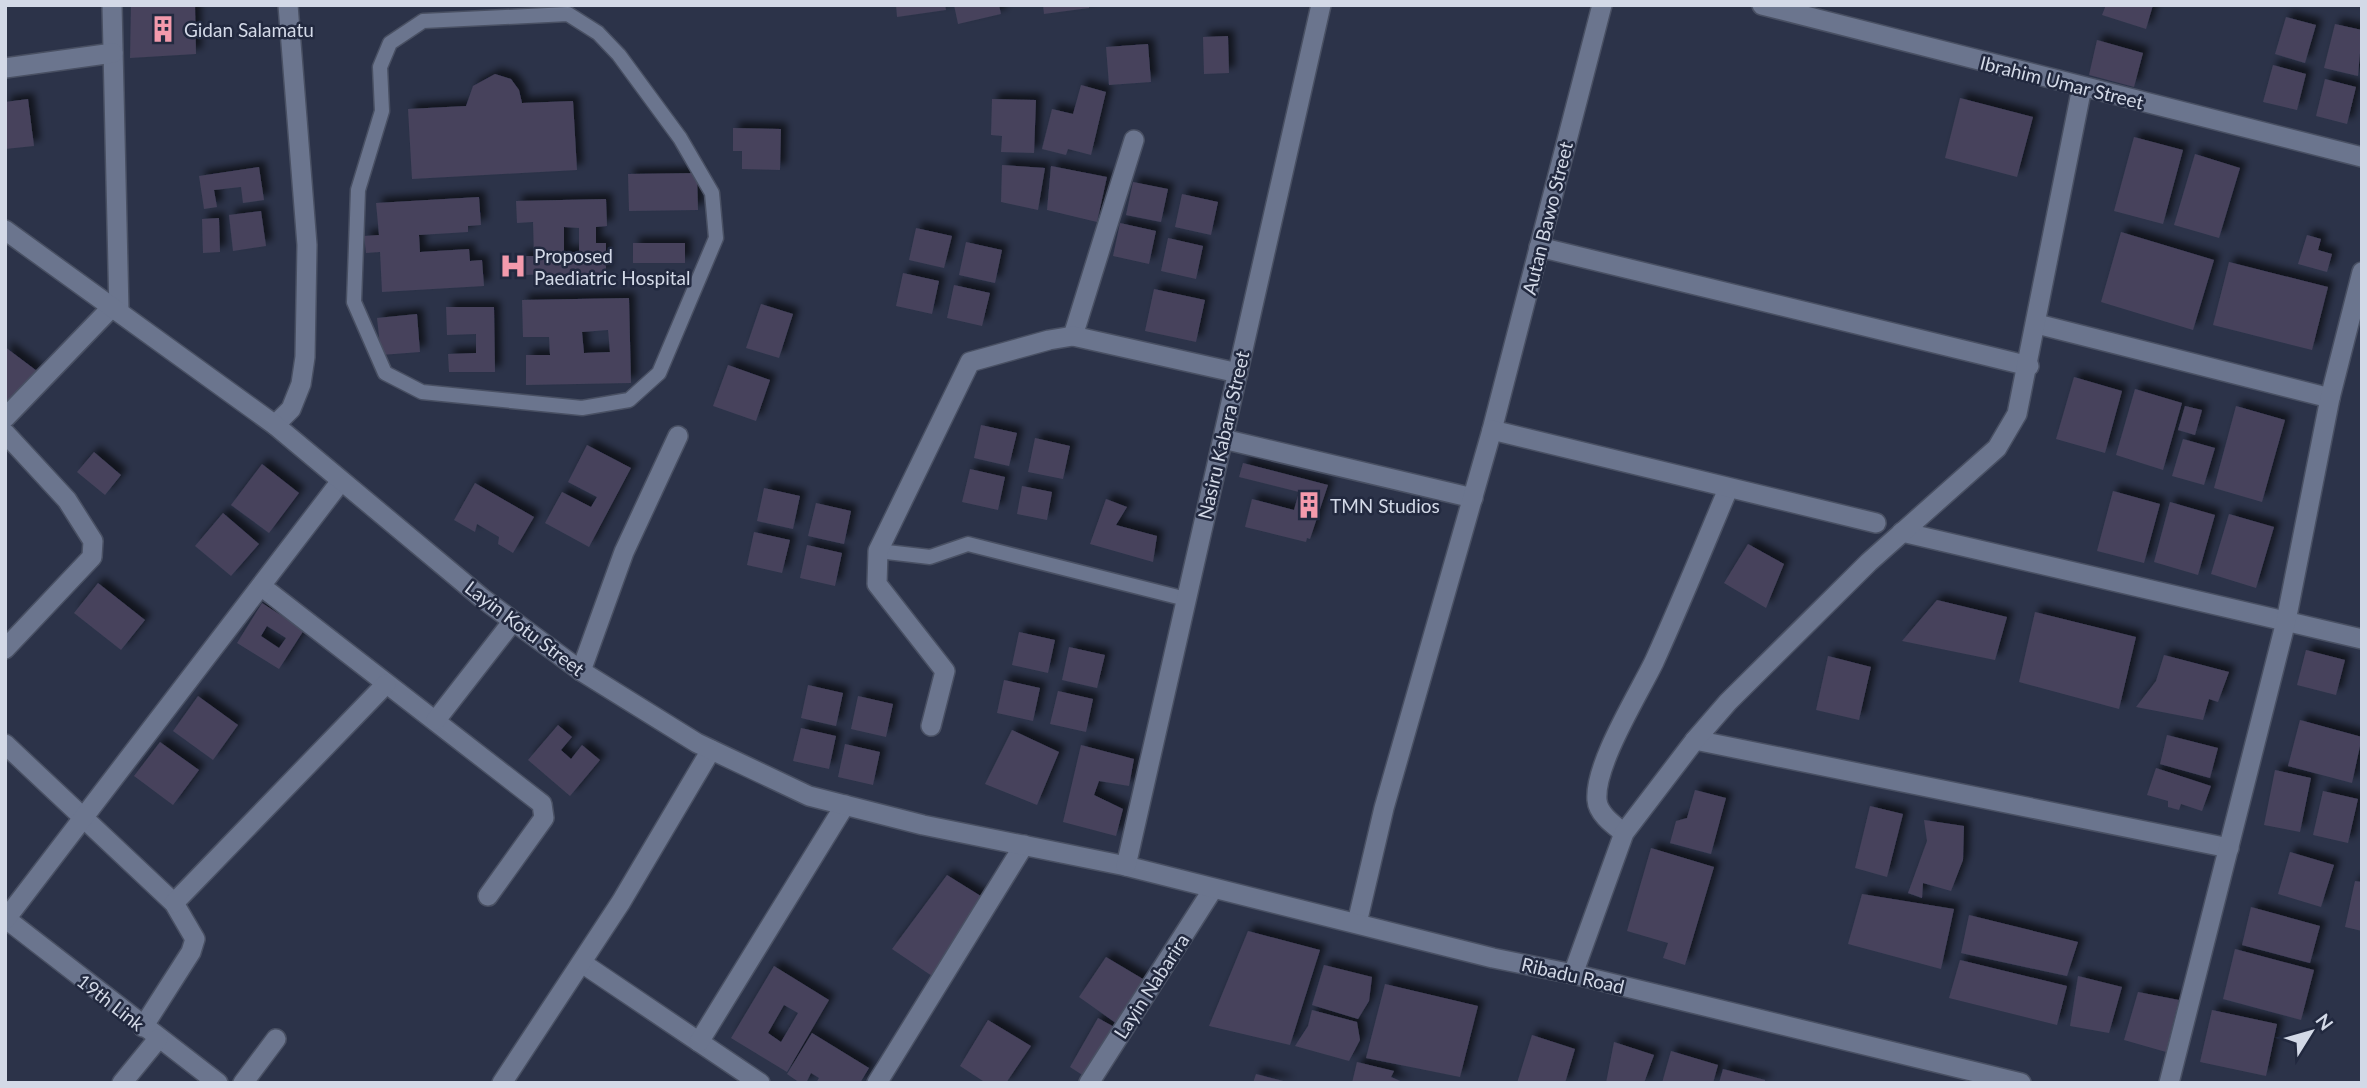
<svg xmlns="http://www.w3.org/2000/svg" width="2367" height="1088" viewBox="0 0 2367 1088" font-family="Lato,sans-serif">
  <defs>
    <filter id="shadow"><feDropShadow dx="6" dy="-6" stdDeviation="3.5" flood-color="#0009"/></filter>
  </defs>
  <rect width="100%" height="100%" fill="#2c3349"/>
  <!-- building -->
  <g fill="#46435c" fill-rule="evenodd" filter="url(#shadow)">
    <polygon points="131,5 195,5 196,54 130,58"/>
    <polygon points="896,5 945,5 946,10 897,17"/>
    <polygon points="954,5 999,5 1001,14 958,24"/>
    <polygon points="1043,5 1089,5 1089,8 1044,14"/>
    <polygon points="2106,5 2153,5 2146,29 2102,15"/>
    <polygon points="2286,17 2316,25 2305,63 2275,54"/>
    <polygon points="2335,24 2362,30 2358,76 2324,68"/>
    <polygon points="1228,36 1229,73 1204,74 1203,37"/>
    <polygon points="2097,40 2143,53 2134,87 2089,75"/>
    <polygon points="1148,44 1151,82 1109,85 1106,47"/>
    <polygon points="2273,65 2306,74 2297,110 2263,102"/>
    <polygon points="495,74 511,79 519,90 522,103 573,101 577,170 412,179 408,109 466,106 473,86"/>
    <polygon points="2325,79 2356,87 2347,124 2316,116"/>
    <polygon points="1081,85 1106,92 1091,155 1068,149 1066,155 1042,149 1052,109 1073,114"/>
    <polygon points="1960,98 2033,117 2017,177 1945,158"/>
    <polygon points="28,99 34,146 5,149 5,102"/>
    <polygon points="992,99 1036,100 1034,153 1001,152 1002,136 991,135"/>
    <polygon points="733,128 781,129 780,170 742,169 742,151 733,151"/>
    <polygon points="2134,137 2183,150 2163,224 2114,211"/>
    <polygon points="2195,154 2240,168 2219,238 2174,225"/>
    <polygon points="1002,165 1045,168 1038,210 1001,202"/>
    <polygon points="1051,166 1107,177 1097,222 1047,210"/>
    <polygon points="259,167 264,200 243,203 241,187 214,190 217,207 204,209 199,176"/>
    <polygon points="697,173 698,210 629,211 628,174"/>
    <polygon points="1133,182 1168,189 1161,222 1126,215"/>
    <polygon points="1182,194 1218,202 1211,235 1175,227"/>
    <polygon points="479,197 481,225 468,226 468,232 419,235 420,252 469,249 470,261 482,260 484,286 382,292 380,252 366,253 364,236 379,235 376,203"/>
    <path d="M 606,199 L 607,226 L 596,227 L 596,243 L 606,243 L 606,273 L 521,275 L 520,256 L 534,256 L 533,222 L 517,223 L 516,201 ZM 564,227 L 579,228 L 579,252 L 564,252 Z"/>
    <polygon points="261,211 266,246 233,251 229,215"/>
    <polygon points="219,218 220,252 203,253 202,219"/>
    <polygon points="1120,223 1156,231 1149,264 1113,256"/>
    <polygon points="916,228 952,236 944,268 909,260"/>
    <polygon points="2121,232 2214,260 2193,330 2101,302"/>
    <polygon points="2307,235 2321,239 2318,250 2332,254 2327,272 2298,264"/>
    <polygon points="1168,238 1203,246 1196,279 1161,271"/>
    <polygon points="966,242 1002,250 995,283 959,275"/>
    <rect x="633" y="243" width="52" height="20"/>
    <polygon points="2229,262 2328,287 2312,350 2213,325"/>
    <polygon points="903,273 939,281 932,314 896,306"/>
    <polygon points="954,285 990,293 982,326 947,318"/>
    <polygon points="1154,289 1205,300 1196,342 1145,331"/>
    <path d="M 629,298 L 631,383 L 526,385 L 526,355 L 550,355 L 549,337 L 523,337 L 522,300 ZM 608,330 L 610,352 L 584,353 L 582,332 Z"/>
    <polygon points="761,304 793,314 779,358 746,348"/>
    <polygon points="446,307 494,307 495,372 449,372 448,354 476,353 476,334 447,335"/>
    <polygon points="417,314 420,352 381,355 377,318"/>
    <polygon points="5,347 37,371 13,404 5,398"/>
    <polygon points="728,365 770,380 756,421 713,406"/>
    <polygon points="2074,377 2122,391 2105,453 2056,439"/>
    <polygon points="2135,389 2182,403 2163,470 2116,455"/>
    <polygon points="2185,406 2202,410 2195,435 2178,430"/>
    <polygon points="2236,406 2285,420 2262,502 2214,488"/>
    <polygon points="981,425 1017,433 1009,466 974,458"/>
    <polygon points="1035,438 1070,446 1063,479 1028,472"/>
    <polygon points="2183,439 2215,448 2204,485 2172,476"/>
    <polygon points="587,445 631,468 589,547 545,523 562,492 591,507 597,497 568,482"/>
    <polygon points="94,452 121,475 105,495 77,472"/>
    <polygon points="1243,463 1328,485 1310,539 1307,538 1306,542 1245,527 1252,499 1294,510 1299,492 1239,477"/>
    <polygon points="262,464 299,493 269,533 231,505"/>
    <polygon points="970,469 1005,477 998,510 962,502"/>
    <polygon points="475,483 534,517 513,553 498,544 499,537 477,524 475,532 454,520"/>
    <polygon points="1022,486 1052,492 1047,520 1017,514"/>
    <polygon points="764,488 800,496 793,529 757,521"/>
    <polygon points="2113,491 2160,504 2144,563 2097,551"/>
    <polygon points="1106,499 1127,507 1116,525 1157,536 1153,562 1090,544"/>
    <polygon points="2170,502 2215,515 2198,575 2154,562"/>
    <polygon points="816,503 851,511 844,544 808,536"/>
    <polygon points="223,513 259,544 231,576 195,546"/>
    <polygon points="2229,514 2274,527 2256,588 2211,574"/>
    <polygon points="754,532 790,540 782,573 747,565"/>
    <polygon points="1748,544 1784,564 1766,608 1724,583"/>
    <polygon points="807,545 842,553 835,586 800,578"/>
    <polygon points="98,583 145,620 121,650 74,613"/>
    <polygon points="1937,600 2007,617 1995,660 1902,641"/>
    <path d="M 262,603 L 304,630 L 279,669 L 237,643 ZM 267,626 L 286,638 L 279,648 L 261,636 Z"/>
    <polygon points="2035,612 2136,637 2119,709 2019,682"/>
    <polygon points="1019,632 1055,640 1048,673 1012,665"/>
    <polygon points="1069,647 1105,655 1097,688 1062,680"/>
    <polygon points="2306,650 2345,660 2336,695 2297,685"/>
    <polygon points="2164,655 2229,672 2218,702 2209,699 2203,720 2136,707 2156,681"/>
    <polygon points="1828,656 1871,667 1859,720 1816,710"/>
    <polygon points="1004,680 1040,688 1033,721 997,713"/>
    <polygon points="808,685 843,693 836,726 801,718"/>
    <polygon points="1058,691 1093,699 1086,732 1050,724"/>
    <polygon points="198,696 238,725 213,760 173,731"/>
    <polygon points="858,696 893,704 886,737 851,729"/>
    <polygon points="2300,720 2362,737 2352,783 2288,766"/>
    <polygon points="558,725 572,737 561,750 571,759 582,745 600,760 570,796 528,760"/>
    <polygon points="801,728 836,736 829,769 793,761"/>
    <polygon points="1012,730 1059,752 1037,805 985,784"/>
    <polygon points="2167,735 2218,748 2210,778 2160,764"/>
    <polygon points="160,742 199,770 173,805 134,776"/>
    <polygon points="845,744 880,752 873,785 838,777"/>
    <polygon points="1081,745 1134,759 1129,786 1099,781 1094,795 1123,809 1116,836 1063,822"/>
    <polygon points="2156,768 2211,786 2202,811 2181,804 2179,810 2168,807 2168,801 2147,795"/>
    <polygon points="2275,770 2311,778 2300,832 2264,825"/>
    <polygon points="1695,790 1726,798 1711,854 1670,843 1676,821 1687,818"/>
    <polygon points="2323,791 2358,799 2348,843 2313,835"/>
    <polygon points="1870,806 1903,814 1887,877 1855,868"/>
    <polygon points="1924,820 1964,826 1963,860 1951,891 1923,883 1922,898 1908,893 1927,841"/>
    <polygon points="1651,848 1714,867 1685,965 1663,958 1668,943 1627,931"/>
    <polygon points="2290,852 2334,865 2321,907 2278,894"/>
    <polygon points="947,875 984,898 932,976 892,949"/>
    <polygon points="2355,881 2362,882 2362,931 2345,927"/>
    <polygon points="1862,894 1954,909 1941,969 1848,944"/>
    <polygon points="2251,907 2320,926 2310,963 2242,945"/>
    <polygon points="1969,915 2078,942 2067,976 1961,953"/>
    <polygon points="1248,931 1320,950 1290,1045 1209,1026"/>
    <polygon points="2235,949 2314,970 2301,1020 2223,999"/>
    <polygon points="1106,957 1148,982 1120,1026 1079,997"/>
    <polygon points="1960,960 2067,986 2057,1025 1949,998"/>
    <polygon points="1324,965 1372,977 1369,1001 1358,1019 1312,1005"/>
    <path d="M 774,966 L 829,1000 L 787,1072 L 731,1038 ZM 784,1005 L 798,1013 L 781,1042 L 768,1033 Z"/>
    <polygon points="2078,976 2122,987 2109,1033 2070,1026"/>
    <polygon points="1385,984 1478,1006 1460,1077 1366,1058"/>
    <polygon points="2138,992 2179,1000 2166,1052 2124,1040"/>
    <polygon points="1312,1010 1357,1022 1360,1040 1349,1061 1295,1046 1308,1026"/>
    <polygon points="2212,1010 2277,1024 2266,1076 2200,1062"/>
    <polygon points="1098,1018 1116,1028 1087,1078 1070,1067"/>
    <polygon points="988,1020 1031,1046 1006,1083 986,1083 960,1066"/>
    <polygon points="812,1033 869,1068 860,1083 816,1083 819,1078 811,1073 806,1083 800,1083 787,1074"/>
    <polygon points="1532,1035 1575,1049 1565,1083 1517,1083"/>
    <polygon points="1614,1042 1654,1055 1644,1083 1606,1083"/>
    <polygon points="1671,1051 1718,1065 1713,1083 1662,1083"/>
    <polygon points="1357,1062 1394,1071 1391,1077 1405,1083 1352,1083"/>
    <polygon points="1723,1069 1765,1080 1765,1083 1719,1083"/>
    <polygon points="1256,1074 1287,1082 1287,1083 1253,1083"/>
  </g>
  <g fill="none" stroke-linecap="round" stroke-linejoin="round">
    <defs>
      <g id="service">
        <polygon points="568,14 598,33 619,55 680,138 712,193 716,238 659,373 629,400 582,408 422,392 385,373 354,302 358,190 382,111 380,67 390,43 423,21"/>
        <polyline points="878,551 930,557 968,544 1186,599"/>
      </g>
      <g id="minor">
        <polyline points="112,5 119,312"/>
        <polyline points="1762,5 2362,157"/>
        <polyline points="5,68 113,53"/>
        <polyline points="1539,247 2029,366"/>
        <polyline points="2037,324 2330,398"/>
        <polyline points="1073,336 1134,140"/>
        <polyline points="5,418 112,307"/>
        <polyline points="275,425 291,409 301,384 305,357 307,245 288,5"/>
        <polyline points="1492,430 1602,5"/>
        <polyline points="5,433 67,500 93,541 92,557 5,649"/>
        <polyline points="1223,439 1473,498"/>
        <polyline points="1902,532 2362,639"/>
        <polyline points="261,586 542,804 544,818 488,896"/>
        <polyline points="581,671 624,552 678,436"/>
        <polyline points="436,720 513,621"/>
        <polyline points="931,726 945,671 877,584 878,551 970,362 1049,340 1073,336 1238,373"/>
        <polyline points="1695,740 2229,848"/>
        <polyline points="5,744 174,903 195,939 191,952 143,1027"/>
        <path d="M 1624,833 C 1614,825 1598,814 1597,800 C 1594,765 1638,695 1654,662 C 1680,605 1704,546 1728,489"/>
        <polyline points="174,903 386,684"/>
        <polyline points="5,918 218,1083"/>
        <polyline points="5,920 341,481"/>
        <polyline points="1357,923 1384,808 1492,430 1876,523"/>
        <polyline points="582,963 760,1083"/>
        <polyline points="1573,974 1624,833 1695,740 1728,702 1869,562 1997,448 2017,414 2082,87"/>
        <polyline points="699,1042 845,805"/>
        <polyline points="122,1083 158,1039"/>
        <polyline points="243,1083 276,1039"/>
        <polyline points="502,1083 621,902 711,750"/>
        <polyline points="877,1083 1024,845"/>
        <polyline points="1089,1083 1213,889"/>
        <polyline points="2169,1083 2286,621 2330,398 2362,272"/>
      </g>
      <g id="tertiary">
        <polyline points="5,230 275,425 482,598 581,671 697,743 809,796 923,825 1126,866 1493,958 1573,974 2021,1083"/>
        <polyline points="1126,866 1321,5"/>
      </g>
    </defs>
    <!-- service casing -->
    <use href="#service" stroke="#495063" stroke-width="17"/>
    <!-- minor casing -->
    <use href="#minor" stroke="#495063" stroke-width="22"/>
    <!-- tertiary casing -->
    <use href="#tertiary" stroke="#495063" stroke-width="22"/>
    <!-- service -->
    <use href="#service" stroke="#6b758e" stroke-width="14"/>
    <!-- minor -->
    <use href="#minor" stroke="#6b758e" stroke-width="19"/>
    <!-- tertiary -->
    <use href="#tertiary" stroke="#6b758e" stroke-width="19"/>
  </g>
  <!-- icons -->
  <defs>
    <symbol id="building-bare" viewBox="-9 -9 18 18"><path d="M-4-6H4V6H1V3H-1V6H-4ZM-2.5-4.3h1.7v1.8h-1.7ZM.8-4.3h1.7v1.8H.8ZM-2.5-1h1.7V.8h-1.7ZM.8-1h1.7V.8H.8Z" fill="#f39aac" stroke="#22293f" stroke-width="2.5" paint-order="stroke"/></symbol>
    <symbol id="hospital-bare" viewBox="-9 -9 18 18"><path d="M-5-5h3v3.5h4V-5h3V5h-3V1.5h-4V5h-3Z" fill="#f39aac" stroke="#22293f" stroke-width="2.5" paint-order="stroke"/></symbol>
  </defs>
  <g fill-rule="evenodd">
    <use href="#building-bare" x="144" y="10" width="38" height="38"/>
    <use href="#hospital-bare" x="494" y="247" width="38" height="38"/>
    <use href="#building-bare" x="1290" y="486" width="38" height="38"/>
  </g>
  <g text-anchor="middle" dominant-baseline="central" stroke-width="5" stroke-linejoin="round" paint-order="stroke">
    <!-- poi labels -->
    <g font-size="19" fill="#d3d9e7" stroke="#22293f" text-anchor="start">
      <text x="184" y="29">Gidan Salamatu</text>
      <text x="534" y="255">Proposed<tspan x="534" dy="22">Paediatric Hospital</tspan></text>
      <text x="1330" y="505">TMN Studios</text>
    </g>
    <!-- street labels -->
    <g font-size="19" fill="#d3d9e7" stroke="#22293f">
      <text transform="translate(2062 82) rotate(14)">Ibrahim Umar Street</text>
      <text transform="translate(1547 218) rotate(-76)">Autan Bawo Street</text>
      <text transform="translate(1223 435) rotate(-77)">Nasiru Kabara Street</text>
      <text transform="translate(525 628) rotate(37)">Layin Kotu Street</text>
      <text transform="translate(1573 975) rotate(13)">Ribadu Road</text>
      <text transform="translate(1151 986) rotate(-57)">Layin Nabarira</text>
      <text transform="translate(111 1002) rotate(38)">19th Link</text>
    </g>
  </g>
  <!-- border -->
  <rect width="2367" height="1088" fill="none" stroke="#d3d9e7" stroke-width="14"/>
  <!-- north arrow -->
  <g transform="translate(2311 1032) rotate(53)" stroke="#22293f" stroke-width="5" paint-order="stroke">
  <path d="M0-5L12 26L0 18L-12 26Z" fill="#d3d9e7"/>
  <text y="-10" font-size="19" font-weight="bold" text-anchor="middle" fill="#d3d9e7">N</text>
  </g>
</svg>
